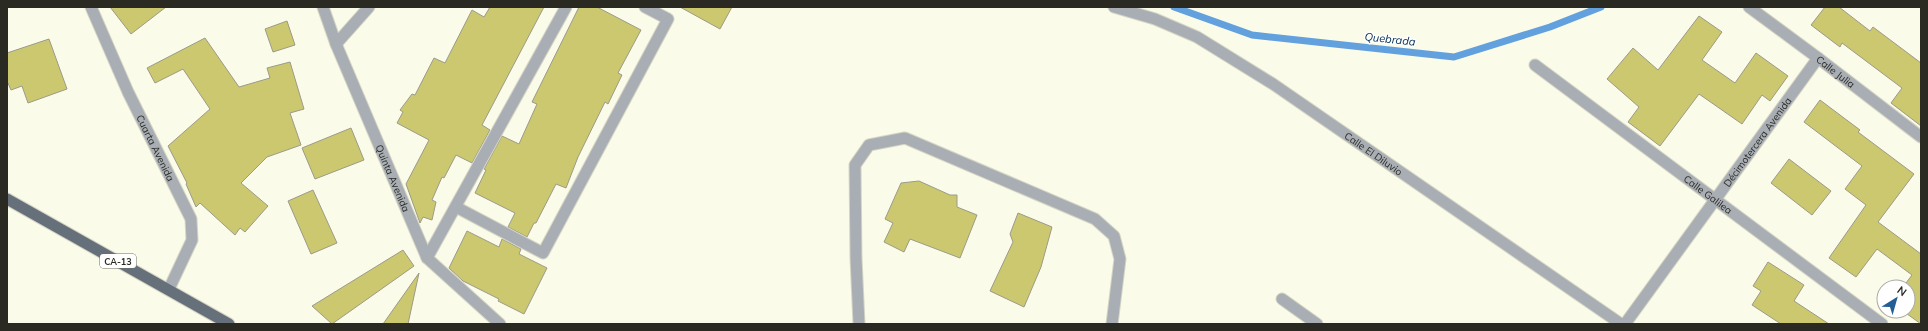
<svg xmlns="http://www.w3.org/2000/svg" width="1928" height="331" viewBox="0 0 1928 331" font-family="Mulish,sans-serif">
  <rect width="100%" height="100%" fill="#fbfbe9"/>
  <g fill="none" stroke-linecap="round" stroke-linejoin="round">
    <!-- stream -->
    <polyline stroke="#62a0de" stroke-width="7" points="1174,7 1252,35 1454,57 1550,27 1601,7"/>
  </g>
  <!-- building -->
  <g fill="#ccc86f" stroke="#9b9b8a">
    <polygon points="110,7 166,7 131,34"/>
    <polygon points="490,7 544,7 482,125 490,130 472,163 456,155 444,178 442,177 432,200 436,202 432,220 423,217 420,223 406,184 429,140 397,123 403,112 400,110 412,94 415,95 434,58 445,63 472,10 484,17"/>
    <polygon points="579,7 597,7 641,30 618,73 622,75 608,104 605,102 578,157 566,188 556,184 536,223 534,223 527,237 508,227 515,213 475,193 486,170 484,169 502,136 519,144 537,104 532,102"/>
    <polygon points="680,7 732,7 720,29"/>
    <polygon points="1825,7 1839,7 1870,31 1873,27 1921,63 1921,126 1891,103 1902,88 1842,43 1840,47 1811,25"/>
    <polygon points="1699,16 1722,32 1702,60 1735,83 1756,53 1788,76 1770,101 1762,95 1742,124 1699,94 1660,146 1628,122 1639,107 1607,79 1633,48 1658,70"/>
    <polygon points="287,21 295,45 273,52 265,29"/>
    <polygon points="205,38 239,87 270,78 267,68 290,62 304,109 290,113 301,145 267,157 241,183 268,206 245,232 240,228 235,235 200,203 196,207 186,184 187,183 168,146 210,109 183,69 155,83 147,68"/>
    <polygon points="49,39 67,89 28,103 22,86 11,90 7,81 7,53"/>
    <polygon points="1820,100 1860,130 1858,132 1914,174 1878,222 1921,254 1921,324 1903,311 1908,311 1908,287 1903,287 1912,275 1877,249 1856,277 1829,258 1866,205 1845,189 1862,166 1804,122"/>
    <polygon points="351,128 364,160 315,179 302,148"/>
    <polygon points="1789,159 1831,191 1812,215 1771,183"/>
    <polygon points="919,181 950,195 957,195 957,207 977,215 960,258 910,239 904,252 884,242 893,223 885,219 901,183"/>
    <polygon points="313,190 337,243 311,254 288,201"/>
    <polygon points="1018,213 1052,227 1041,267 1024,307 990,291 1013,242 1010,234"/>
    <polygon points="467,231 499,247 502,239 521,249 519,254 547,268 524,314 498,301 499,299 463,281 449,268"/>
    <polygon points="403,250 414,266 332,324 312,306"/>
    <polygon points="1768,262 1804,285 1794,301 1829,324 1781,324 1752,305 1761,291 1753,286"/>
    <polygon points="419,273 408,324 383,324"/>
  </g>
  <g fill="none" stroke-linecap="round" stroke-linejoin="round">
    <defs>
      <g id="minor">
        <path id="s1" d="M 91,7 L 128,92 L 191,219 L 192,240 L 169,289"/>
        <path id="s2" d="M 323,7 L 336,44 L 427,258 L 500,324"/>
        <path id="s3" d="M 1114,7 L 1155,19 L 1197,37 L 1273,84 L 1621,324"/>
        <path id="s4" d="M 1749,7 L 1818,58 L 1921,137"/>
        <polyline points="336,44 369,7"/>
        <path id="s5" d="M 1535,65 L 1882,324"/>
        <polyline points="456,207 543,253 668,19 645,7"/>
        <polyline points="427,258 566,7"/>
        <polyline points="1282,299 1317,324"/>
        <polyline points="859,324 856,258 855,165 869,145 905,138 1095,219 1114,236 1120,259 1112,324"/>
        <path id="s6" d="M 1625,324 L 1818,58"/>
      </g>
      <polyline id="primary" points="7,199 229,324"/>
    </defs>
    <!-- minor casing -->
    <use href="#minor" stroke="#d5d5c5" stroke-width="13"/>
    <!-- primary casing -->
    <use href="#primary" stroke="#d5d5c5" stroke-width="13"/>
    <!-- minor -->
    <use href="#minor" stroke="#a8aeb4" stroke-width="11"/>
    <!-- primary -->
    <use href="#primary" stroke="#66707a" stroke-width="11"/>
  </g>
  <g text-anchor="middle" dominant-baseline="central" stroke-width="3" stroke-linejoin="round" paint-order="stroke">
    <!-- shield labels -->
    <rect fill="#fff" stroke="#6a6a65" stroke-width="1" x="100" y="254" width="36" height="14" rx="3"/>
    <g font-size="9" font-weight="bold" fill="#2a2a23">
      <text x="118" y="261">CA-13</text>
    </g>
    <!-- street labels -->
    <g font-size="10" fill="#2a2a23" stroke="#fff">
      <text stroke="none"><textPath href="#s4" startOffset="108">Calle Julia</textPath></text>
      <text stroke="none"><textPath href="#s6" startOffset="225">Décimotercera Avenida</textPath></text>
      <text stroke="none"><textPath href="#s1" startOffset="155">Cuarta Avenida</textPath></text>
      <text stroke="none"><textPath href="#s3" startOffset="300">Calle El Diluvio</textPath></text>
      <text stroke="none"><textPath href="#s2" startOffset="185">Quinta Avenida</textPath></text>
      <text stroke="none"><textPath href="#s5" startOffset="216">Calle Galilea</textPath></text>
    </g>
    <!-- water labels -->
    <g font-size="11" font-style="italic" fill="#002c53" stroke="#fff">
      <text transform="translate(1390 39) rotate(6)">Quebrada</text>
    </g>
  </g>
  <!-- border -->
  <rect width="1928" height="331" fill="none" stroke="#2a2a23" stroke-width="16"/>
  <!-- north arrow -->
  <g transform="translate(1896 299) rotate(37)"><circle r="19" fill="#ffffff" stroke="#aaaaa7"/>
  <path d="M0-3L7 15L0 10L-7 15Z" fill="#235f95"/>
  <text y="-6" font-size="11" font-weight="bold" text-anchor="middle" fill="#2a2a23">N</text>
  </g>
</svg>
